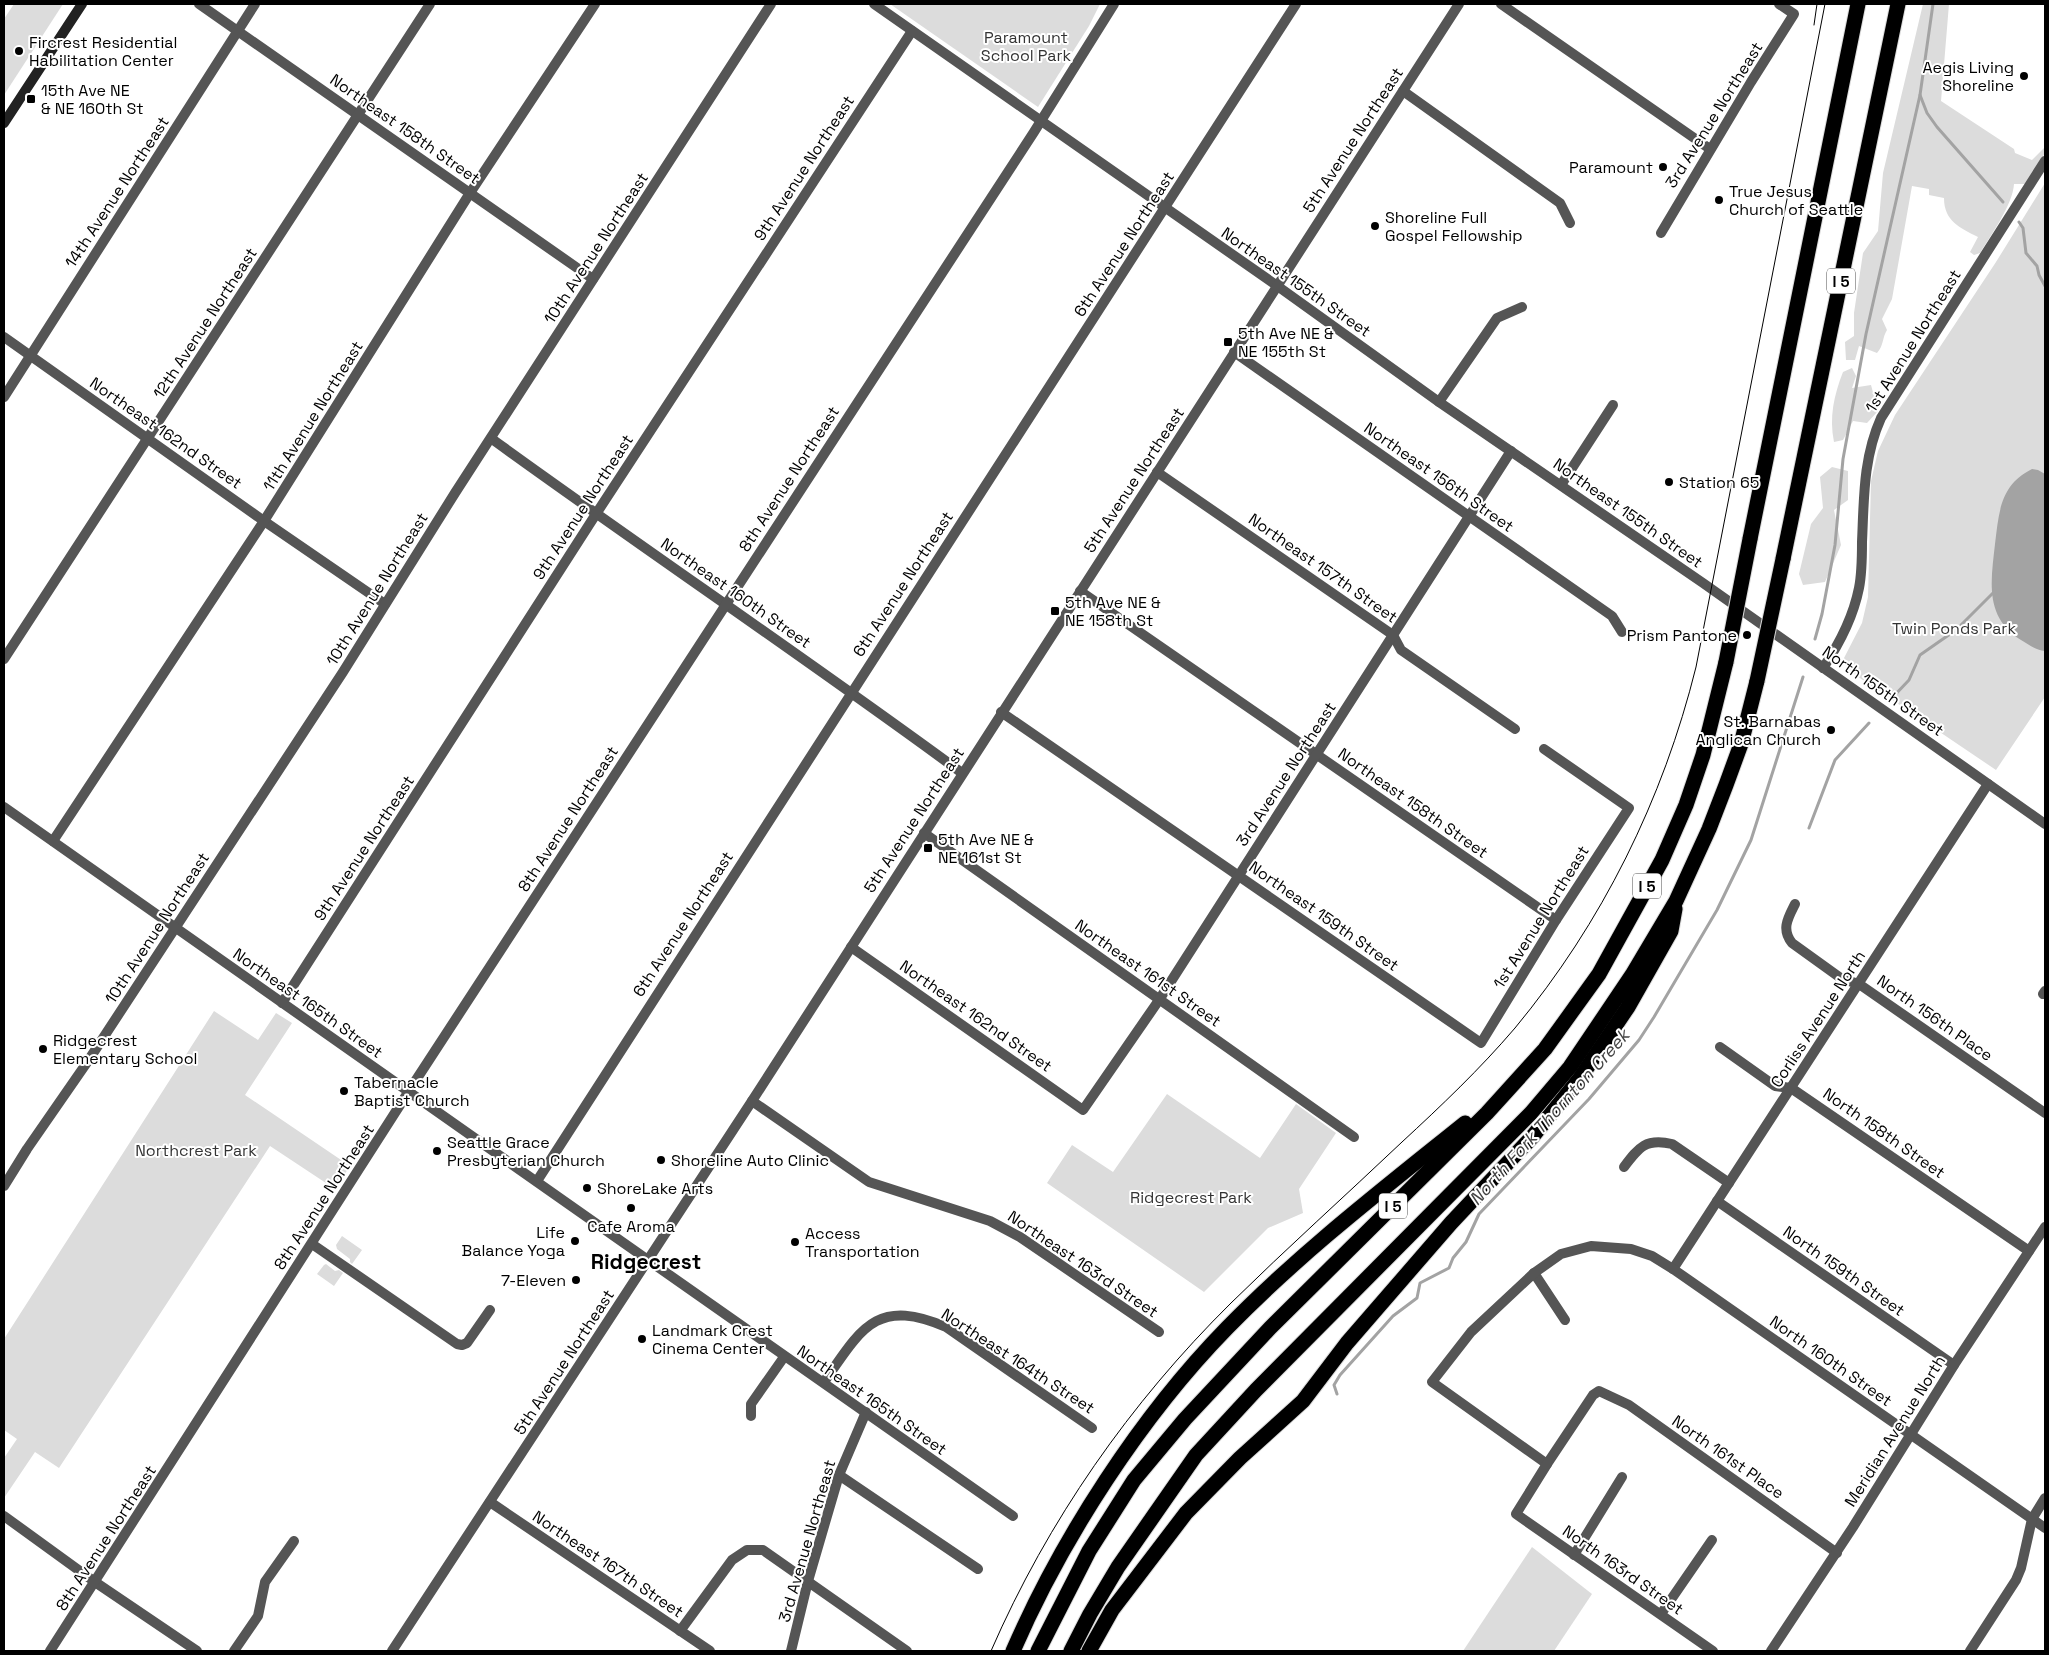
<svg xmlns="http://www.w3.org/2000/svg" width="2049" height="1655" viewBox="0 0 2049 1655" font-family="'Space Grotesk',sans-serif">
  <rect width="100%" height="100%" fill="#fff"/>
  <!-- green -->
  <g fill="#dcdcdc">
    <polygon points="14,4 63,4 4,95 4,19"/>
    <polygon points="890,4 1100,4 1089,26 1038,107"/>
    <path d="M 1923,4 L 1949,4 L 1941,101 L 2014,149 L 2015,153 L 2032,160 L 2045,147 L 2045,153 L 2027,184 L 2014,184 C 2013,204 1991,235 1980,253 L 1974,255 L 1970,252 L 1978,237 C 1960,228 1944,221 1944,198 L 1929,195 L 1929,189 L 1912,186 L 1892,299 L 1882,319 L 1887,330 C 1882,338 1884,345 1877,353 L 1859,346 L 1855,360 L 1846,360 L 1845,342 L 1854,336 L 1854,313 L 1863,253 L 1878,231 L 1883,173 Z"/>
    <polygon points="2045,183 2045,697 1996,770 1848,670 1844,658 1862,623 1868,597 1871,481 1878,451 1895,415 1996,262"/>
    <path d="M 1852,368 L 1856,376 L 1852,388 L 1871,385 L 1878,411 L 1867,423 L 1853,421 L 1843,440 L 1834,442 C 1829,417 1834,395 1843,372 Z"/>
    <polygon points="1832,467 1848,471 1848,500 1834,510 1841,545 1825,582 1803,585 1799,574 1811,524 1823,508 1820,477"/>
    <polygon points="214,1011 258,1040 276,1013 292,1023 245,1095 350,1166 335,1189 270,1146 59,1468 35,1452 4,1498 4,1458 17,1439 4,1430 4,1339"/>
    <polygon points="1167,1094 1260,1158 1296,1104 1336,1133 1299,1189 1303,1213 1268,1228 1204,1292 1047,1183 1072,1145 1113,1172"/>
    <polygon points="342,1236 362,1250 352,1264 350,1262 350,1259 337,1249 336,1245"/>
    <polygon points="326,1264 335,1271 339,1270 343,1273 334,1286 317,1274 324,1265"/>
    <polygon points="1532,1547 1592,1594 1554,1651 1463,1651"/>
  </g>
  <!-- water -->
  <path fill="#a3a3a3" d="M 2032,469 L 2038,470 L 2045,474 L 2045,651 C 2036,650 2029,645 2021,640 C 1984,617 1991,581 1995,544 C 1999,512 2000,485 2032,469 Z"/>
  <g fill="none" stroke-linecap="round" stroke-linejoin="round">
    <!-- stream -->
    <g stroke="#a3a3a3" stroke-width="3">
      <polyline points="1933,4 1920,95 1927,113 1937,127 2003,202"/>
      <polyline points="2019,222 2023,228 2026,253 2037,266 2039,275 2045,286"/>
      <polyline points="1961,625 1994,592"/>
      <polyline points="1815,639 1822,614 1835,545 1843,459 1866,334 1920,95"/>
      <polyline points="1892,698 1909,680 1920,655 1953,632"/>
      <polyline points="1809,828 1835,760 1869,723"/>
      <polyline points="1337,1394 1334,1385 1340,1375 1393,1316 1417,1298 1420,1283 1449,1268 1453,1258 1466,1242 1479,1214 1589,1099 1639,1040 1654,1017 1717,910 1751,840 1803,677"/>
    </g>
    <defs>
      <g id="motorway">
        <polyline points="1750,539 1858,4"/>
        <polyline points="1783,559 1898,4"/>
        <path d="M 1013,1651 C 1062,1538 1141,1416 1227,1328 C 1300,1253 1383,1189 1465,1123"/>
        <polyline points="1038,1651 1089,1551 1134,1480 1185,1419 1270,1328 1487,1113 1545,1049 1599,974 1662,860 1686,805 1703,755 1726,662"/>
        <polyline points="1071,1651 1090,1614 1118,1567 1196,1455 1256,1390 1531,1113 1570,1067 1632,975 1676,901 1709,829 1726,785 1741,744 1757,681"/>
        <polyline points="1089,1651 1112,1610 1186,1513 1240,1458 1303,1401 1347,1343 1451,1223 1533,1136 1580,1078 1628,1007 1671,931 1675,909"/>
      </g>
    </defs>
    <!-- motorway casing -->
    <use href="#motorway" stroke="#dbdbdb" stroke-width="17"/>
    <!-- minor -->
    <g stroke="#555" stroke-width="10">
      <polyline points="199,4 593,279"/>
      <polyline points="1501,4 1710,149"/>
      <polyline points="1403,91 1560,203 1570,223"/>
      <polyline points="1661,233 1751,82 1794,14 1779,4"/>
      <polyline points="4,337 264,521 385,604"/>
      <polyline points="1234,352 1612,616 1622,632"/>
      <polyline points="4,397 255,4"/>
      <polyline points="1439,402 1497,318 1522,307"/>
      <path d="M 492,439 C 648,552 807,659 962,773"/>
      <polyline points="1157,472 1393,635 1401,650 1515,729"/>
      <polyline points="1561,485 1613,405"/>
      <polyline points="1080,591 1556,920"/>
      <polyline points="4,659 430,4"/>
      <polyline points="1001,712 1481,1043 1556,920 1629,808 1544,749"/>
      <polyline points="924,833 1354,1137"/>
      <polyline points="53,841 264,521 470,193 595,4"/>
      <path d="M 1795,904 C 1788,918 1781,929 1792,943 L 1842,979 L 1859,984 L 2045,1113"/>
      <polyline points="851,947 1083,1110 1159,1000 1511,451"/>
      <polyline points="2043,994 2045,991"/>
      <polyline points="282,1003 596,514 912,31"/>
      <polyline points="1720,1047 1775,1086 1791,1088 2029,1251"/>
      <polyline points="752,1101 869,1182 990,1221 1020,1237 1159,1332"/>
      <path d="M 1624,1167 C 1639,1147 1646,1138 1672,1144 L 1729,1183"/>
      <path d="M 537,1181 C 788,787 1045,397 1296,4"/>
      <polyline points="4,1186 27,1149 88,1061 343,672 455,493 771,4"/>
      <polyline points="1717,1201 1954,1365"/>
      <polyline points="312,1244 457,1344 462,1345 467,1343 490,1310"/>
      <polyline points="648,1260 1013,1516"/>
      <polyline points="1673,1269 1988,784"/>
      <polyline points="1534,1273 1565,1320"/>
      <path d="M 824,1382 C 861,1329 876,1297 946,1327 L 1092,1428"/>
      <polyline points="751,1416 751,1404 784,1357"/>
      <polyline points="1547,1464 1432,1382 1471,1332 1534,1273 1561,1254 1591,1246 1631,1249 1652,1256 1673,1269 2045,1528"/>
      <polyline points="839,1475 978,1569"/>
      <polyline points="490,1502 710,1651"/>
      <polyline points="4,1516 95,1582 197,1651"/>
      <polyline points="1574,1555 1622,1477"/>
      <polyline points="1661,1614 1712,1540"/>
      <polyline points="680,1631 732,1560 747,1550 763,1550 907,1651"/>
      <polyline points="50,1651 416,1080 1034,132 1114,4"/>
      <polyline points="234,1651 258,1616 265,1582 294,1541"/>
      <polyline points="791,1651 808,1581 839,1475 866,1412"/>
      <polyline points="1713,1651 1516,1514 1547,1464 1593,1395 1599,1391 1629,1405 1837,1553"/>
      <polyline points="1970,1651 2016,1580 2021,1568 2032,1519 2045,1498"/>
    </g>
    <!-- tertiary -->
    <g stroke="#555" stroke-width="10">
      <polyline points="874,4 1276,285 1439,402 1703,583 2045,824"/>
      <path d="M 1823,668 C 1840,643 1853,618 1859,588 C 1862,573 1862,557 1862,542 C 1864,499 1863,458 1881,418 L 2045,161"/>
      <polyline points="4,807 648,1260"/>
      <polyline points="392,1651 752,1101 1459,4"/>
      <polyline points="1771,1651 1853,1527 1954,1365 2045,1227"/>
    </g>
    <!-- secondary -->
    <polyline stroke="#222" stroke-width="10" points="4,123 82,4"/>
    <!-- motorway -->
    <use href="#motorway" stroke="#000" stroke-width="15"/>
    <!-- tram -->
    <g stroke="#000" stroke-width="1">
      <polyline points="1814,25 1817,4"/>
      <path d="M 991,1651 C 1048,1520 1130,1403 1231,1303 C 1287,1248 1345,1196 1402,1142 C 1441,1106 1480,1069 1515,1028 C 1602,923 1663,800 1696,667 L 1825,4"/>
    </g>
    <defs>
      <g id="motorway-bridge">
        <polyline points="1726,662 1750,539"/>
        <polyline points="1757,681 1783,559"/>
      </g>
    </defs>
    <!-- motorway-bridge casing -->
    <use href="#motorway-bridge" stroke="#dbdbdb" stroke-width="17" stroke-linecap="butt"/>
    <!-- motorway-bridge -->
    <use href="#motorway-bridge" stroke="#000" stroke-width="15"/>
  </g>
  <!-- markers -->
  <g fill="#000" stroke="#fff" stroke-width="2">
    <circle cx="19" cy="51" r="5"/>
    <circle cx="2024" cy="76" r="5"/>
    <rect x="26" y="94" width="10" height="10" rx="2.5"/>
    <circle cx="1663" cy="167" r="5"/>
    <circle cx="1719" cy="200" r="5"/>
    <circle cx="1375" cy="226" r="5"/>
    <rect x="1223" y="337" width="10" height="10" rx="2.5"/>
    <circle cx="1669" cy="482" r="5"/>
    <rect x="1050" y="606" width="10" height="10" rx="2.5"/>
    <circle cx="1747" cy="635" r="5"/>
    <circle cx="1831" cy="730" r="5"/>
    <rect x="923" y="843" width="10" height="10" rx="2.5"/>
    <circle cx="43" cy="1049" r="5"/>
    <circle cx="344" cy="1091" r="5"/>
    <circle cx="437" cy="1151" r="5"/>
    <circle cx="661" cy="1160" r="5"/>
    <circle cx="587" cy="1188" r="5"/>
    <circle cx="631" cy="1208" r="5"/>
    <circle cx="575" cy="1241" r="5"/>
    <circle cx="795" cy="1242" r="5"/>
    <circle cx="576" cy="1280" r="5"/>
    <circle cx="642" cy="1339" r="5"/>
  </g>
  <g text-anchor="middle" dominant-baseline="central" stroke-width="4" stroke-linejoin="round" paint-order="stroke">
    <!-- shield labels -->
    <g fill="#fff" stroke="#4c4c4c" stroke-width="1">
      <rect x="1827" y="268.5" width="28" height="25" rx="4"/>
      <rect x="1633" y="873.5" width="28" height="25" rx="4"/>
      <rect x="1379" y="1193.5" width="28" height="25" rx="4"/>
    </g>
    <g font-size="15" font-weight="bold" fill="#000">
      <text x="1841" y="281">I 5</text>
      <text x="1647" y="886">I 5</text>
      <text x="1393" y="1206">I 5</text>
    </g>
    <!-- park labels -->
    <g font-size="16" fill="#333" stroke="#fff">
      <text x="1026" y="37">Paramount<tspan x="1026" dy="18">School Park</tspan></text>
      <text x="1954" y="628">Twin Ponds Park</text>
      <text x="196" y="1150">Northcrest Park</text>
      <text x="1191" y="1197">Ridgecrest Park</text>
    </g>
    <!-- poi labels -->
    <g font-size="16" fill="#000" stroke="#fff" text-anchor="start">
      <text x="29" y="42">Fircrest Residential<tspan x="29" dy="18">Habilitation Center</tspan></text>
      <text x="2014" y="67" text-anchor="end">Aegis Living<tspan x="2014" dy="18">Shoreline</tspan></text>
      <text x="41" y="90">15th Ave NE<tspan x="41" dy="18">&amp; NE 160th St</tspan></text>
      <text x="1653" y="167" text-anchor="end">Paramount</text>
      <text x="1729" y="191">True Jesus<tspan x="1729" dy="18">Church of Seattle</tspan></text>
      <text x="1385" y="217">Shoreline Full<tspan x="1385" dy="18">Gospel Fellowship</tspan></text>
      <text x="1238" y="333">5th Ave NE &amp;<tspan x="1238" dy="18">NE 155th St</tspan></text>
      <text x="1679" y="482">Station 65</text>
      <text x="1065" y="602">5th Ave NE &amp;<tspan x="1065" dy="18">NE 158th St</tspan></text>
      <text x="1737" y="635" text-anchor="end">Prism Pantone</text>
      <text x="1821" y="721" text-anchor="end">St. Barnabas<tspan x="1821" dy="18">Anglican Church</tspan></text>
      <text x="938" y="839">5th Ave NE &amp;<tspan x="938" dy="18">NE 161st St</tspan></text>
      <text x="53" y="1040">Ridgecrest<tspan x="53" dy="18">Elementary School</tspan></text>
      <text x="354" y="1082">Tabernacle<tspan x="354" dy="18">Baptist Church</tspan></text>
      <text x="447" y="1142">Seattle Grace<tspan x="447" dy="18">Presbyterian Church</tspan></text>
      <text x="671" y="1160">Shoreline Auto Clinic</text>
      <text x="597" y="1188">ShoreLake Arts</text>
      <text x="631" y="1226" text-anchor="middle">Cafe Aroma</text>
      <text x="565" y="1232" text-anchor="end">Life<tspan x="565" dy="18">Balance Yoga</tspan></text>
      <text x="805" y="1233">Access<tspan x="805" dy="18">Transportation</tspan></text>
      <text x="566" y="1280" text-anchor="end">7-Eleven</text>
      <text x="652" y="1330">Landmark Crest<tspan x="652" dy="18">Cinema Center</tspan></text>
    </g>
    <!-- street labels -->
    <g font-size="16" fill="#000" stroke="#fff">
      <text transform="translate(1714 115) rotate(-58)">3rd Avenue Northeast</text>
      <text transform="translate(405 129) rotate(35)">Northeast 158th Street</text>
      <text transform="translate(1353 140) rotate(-57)">5th Avenue Northeast</text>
      <text transform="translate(804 168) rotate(-57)">9th Avenue Northeast</text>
      <text transform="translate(117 192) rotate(-57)">14th Avenue Northeast</text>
      <text transform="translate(1124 244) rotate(-57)">6th Avenue Northeast</text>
      <text transform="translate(596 248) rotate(-57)">10th Avenue Northeast</text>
      <text transform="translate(1296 282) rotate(35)">Northeast 155th Street</text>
      <text transform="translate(205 323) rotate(-57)">12th Avenue Northeast</text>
      <text transform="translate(1913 341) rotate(-58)">1st Avenue Northeast</text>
      <text transform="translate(313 416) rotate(-58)">11th Avenue Northeast</text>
      <text transform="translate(166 433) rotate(35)">Northeast 162nd Street</text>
      <text transform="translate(1439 477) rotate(35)">Northeast 156th Street</text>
      <text transform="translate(789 479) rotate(-57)">8th Avenue Northeast</text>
      <text transform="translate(1134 480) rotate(-57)">5th Avenue Northeast</text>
      <text transform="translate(583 507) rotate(-57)">9th Avenue Northeast</text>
      <text transform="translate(1628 513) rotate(35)">Northeast 155th Street</text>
      <text transform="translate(1323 568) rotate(35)">Northeast 157th Street</text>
      <text transform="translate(903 584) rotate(-57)">6th Avenue Northeast</text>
      <text transform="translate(377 589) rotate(-58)">10th Avenue Northeast</text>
      <text transform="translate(736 593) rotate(35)">Northeast 160th Street</text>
      <text transform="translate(1883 691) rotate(35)">North 155th Street</text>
      <text transform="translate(1286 774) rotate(-57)">3rd Avenue Northeast</text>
      <text transform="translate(1413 803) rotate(35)">Northeast 158th Street</text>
      <text transform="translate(568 819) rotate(-57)">8th Avenue Northeast</text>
      <text transform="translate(914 820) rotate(-57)">5th Avenue Northeast</text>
      <text transform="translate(364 848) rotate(-57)">9th Avenue Northeast</text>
      <text transform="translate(1324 916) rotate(35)">Northeast 159th Street</text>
      <text transform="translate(1541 917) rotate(-58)">1st Avenue Northeast</text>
      <text transform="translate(683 924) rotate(-57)">6th Avenue Northeast</text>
      <text transform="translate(157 928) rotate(-57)">10th Avenue Northeast</text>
      <text transform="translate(1148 973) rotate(35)">Northeast 161st Street</text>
      <text transform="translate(308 1003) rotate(35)">Northeast 165th Street</text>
      <text transform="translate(976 1016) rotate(35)">Northeast 162nd Street</text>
      <text transform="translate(1935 1018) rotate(35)">North 156th Place</text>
      <text transform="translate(1818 1019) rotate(-57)">Corliss Avenue North</text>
      <text transform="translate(1884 1133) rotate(35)">North 158th Street</text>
      <text transform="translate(324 1197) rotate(-57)">8th Avenue Northeast</text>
      <text transform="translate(1083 1264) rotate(34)">Northeast 163rd Street</text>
      <text transform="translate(1844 1271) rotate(35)">North 159th Street</text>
      <text transform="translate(1018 1361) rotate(33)">Northeast 164th Street</text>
      <text transform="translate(1831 1361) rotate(35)">North 160th Street</text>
      <text transform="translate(564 1362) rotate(-57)">5th Avenue Northeast</text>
      <text transform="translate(872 1400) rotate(35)">Northeast 165th Street</text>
      <text transform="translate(1895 1431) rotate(-58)">Meridian Avenue North</text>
      <text transform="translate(1728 1457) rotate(35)">North 161st Place</text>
      <text transform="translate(106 1538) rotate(-57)">8th Avenue Northeast</text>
      <text transform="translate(807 1541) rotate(-74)">3rd Avenue Northeast</text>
      <text transform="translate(608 1564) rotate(34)">Northeast 167th Street</text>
      <text transform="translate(1623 1570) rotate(35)">North 163rd Street</text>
    </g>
    <!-- water labels -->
    <g font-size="18" font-style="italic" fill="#444" stroke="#fff">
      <text transform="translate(1549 1117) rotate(-48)">North Fork Thornton Creek</text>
    </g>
    <!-- district labels -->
    <g font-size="21" font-weight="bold" fill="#000" stroke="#fff">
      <text x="646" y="1261">Ridgecrest</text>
    </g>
  </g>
  <!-- border -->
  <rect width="2049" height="1655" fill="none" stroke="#000000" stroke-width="10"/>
</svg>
